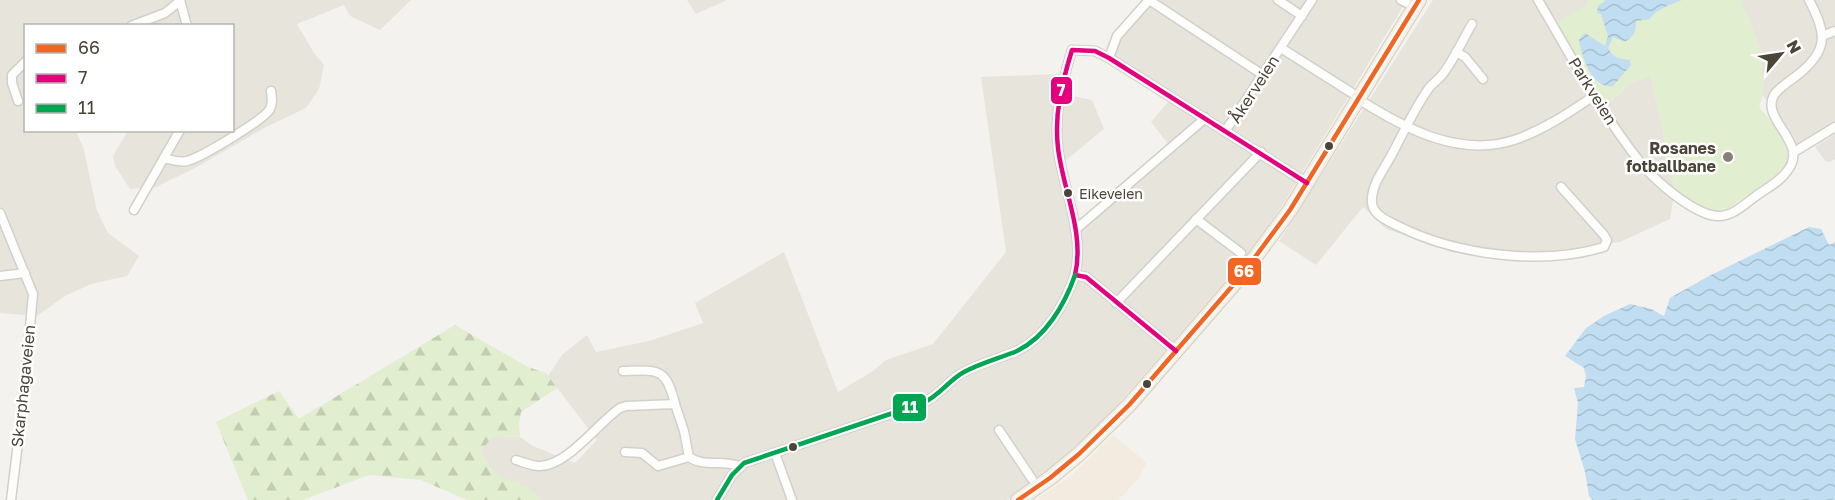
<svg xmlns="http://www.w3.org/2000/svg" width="1835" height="500" viewBox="0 0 1835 500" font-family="'Golos Text',sans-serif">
  <defs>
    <pattern id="forest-firs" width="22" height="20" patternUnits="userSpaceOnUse" patternTransform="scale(1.5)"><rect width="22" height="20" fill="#e1eecf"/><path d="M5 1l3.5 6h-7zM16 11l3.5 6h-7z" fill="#c3cdb2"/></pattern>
    <pattern id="water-waves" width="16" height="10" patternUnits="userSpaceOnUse" patternTransform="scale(1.5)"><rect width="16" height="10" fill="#c0ddf1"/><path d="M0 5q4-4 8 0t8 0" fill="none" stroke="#a6bfcf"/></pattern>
  </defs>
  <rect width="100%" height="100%" fill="#f4f2ee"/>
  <!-- residential -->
  <g fill="#e7e4dc">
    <polygon points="0,0 411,0 380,30 350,16 344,5 297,24 314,53 324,65 319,89 306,108 266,127 195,168 156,187 130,189 115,166 113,156 128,131 232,130 232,26 26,26 26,130 76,131 84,150 97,211 108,233 139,256 127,276 91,284 65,296 37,316 0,313"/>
    <polygon points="687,0 727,0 696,14"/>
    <polygon points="1149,0 1407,0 1284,203 1244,260 1108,416 1050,470 1007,500 542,500 527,487 496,476 481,454 486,442 495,436 520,437 533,446 575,463 597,440 548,376 562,355 587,335 596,352 649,341 703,323 695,303 784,252 838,392 873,371 886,360 933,344 1006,252 981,77 1061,74 1057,93 1092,100 1104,129 1065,161 1080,222 1169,145 1151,122 1169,101 1112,58 1118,34"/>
    <polygon points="1433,0 1589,0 1587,5 1606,105 1631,83 1651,76 1675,189 1670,219 1620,242 1577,249 1520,253 1518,262 1462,253 1386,229 1363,207 1316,265 1279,241"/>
    <polygon points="1743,0 1835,0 1835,123 1794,146 1763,95 1761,51 1743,6"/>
  </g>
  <!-- commercial -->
  <polygon fill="#f3ebdf" points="1113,435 1147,463 1138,479 1118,500 1036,500 1071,476"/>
  <!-- forest -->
  <path fill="url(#forest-firs)" d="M 455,325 L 528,367 L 546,373 L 557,388 L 521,412 L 519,424 L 520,437 C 499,436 491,432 481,454 L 496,475 L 527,487 L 542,500 L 467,500 L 421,480 L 369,475 L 303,500 L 248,500 L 216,422 L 279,391 L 299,419 Z"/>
  <!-- park -->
  <polygon fill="#e1eecf" points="1589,0 1743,0 1743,6 1761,51 1763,95 1759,107 1775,126 1790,151 1786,167 1781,172 1725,211 1709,211 1695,204 1675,189 1651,76 1631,83 1605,105 1556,23 1587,5"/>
  <!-- parking -->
  <polygon fill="#e6e3df" points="1835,134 1835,159 1830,162 1825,161 1815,147"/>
  <!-- water -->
  <g fill="url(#water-waves)">
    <path d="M 1606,0 L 1682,0 C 1671,5 1657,8 1650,19 L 1636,21 C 1636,32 1634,36 1625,42 L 1613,37 L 1608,48 C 1613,58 1619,59 1630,60 L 1631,65 L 1613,86 C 1591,89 1582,57 1579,39 L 1585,33 L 1605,46 L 1608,36 L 1601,14 L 1597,13 L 1598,6 Z"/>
    <polygon points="1809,227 1821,229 1829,245 1835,242 1835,500 1592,500 1589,496 1585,472 1575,439 1578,403 1574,388 1584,387 1586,376 1584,368 1565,356 1586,328 1604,316 1630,304 1651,309 1664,316 1670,298 1709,276"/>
  </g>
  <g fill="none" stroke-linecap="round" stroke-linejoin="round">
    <defs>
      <g id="street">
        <polyline points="180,0 187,26"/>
        <polyline points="1149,0 1263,75"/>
        <polyline points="1278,0 1302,16"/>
        <polyline points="1401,0 1407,3"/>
        <path d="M 1538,0 C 1570,54 1601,113 1640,162 C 1654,180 1693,214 1717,216 C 1732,217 1745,204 1756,196 C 1767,188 1781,181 1788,170 C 1809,142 1760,120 1774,95 C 1779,88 1788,82 1795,77 C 1828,52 1828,35 1809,0"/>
        <path d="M 1472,24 C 1462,41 1454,60 1442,75 C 1438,80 1433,83 1429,88 C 1414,109 1403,134 1391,156 C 1384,169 1373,183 1372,198 C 1370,214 1386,220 1398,226 C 1456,255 1541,266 1604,247 L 1607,240 L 1604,235 L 1561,187"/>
        <polyline points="131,26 165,13 180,1"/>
        <polyline points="1822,36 1835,31"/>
        <polyline points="1281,48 1352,93"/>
        <polyline points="1456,52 1465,57 1483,79"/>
        <polyline points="1109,58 1117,36 1149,0"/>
        <path d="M 1358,99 C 1404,128 1459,158 1514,140 C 1544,130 1570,112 1595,95"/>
        <polyline points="18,101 12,83 12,75 26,61"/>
        <polyline points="1226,130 1312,0"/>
        <polyline points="1794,152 1835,127"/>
        <path d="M 164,158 C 172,160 179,163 187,161 C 200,158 264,120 270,109 C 273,103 272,97 271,91"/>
        <polyline points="134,210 180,130"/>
        <polyline points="0,213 33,294 23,402 11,500"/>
        <polyline points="1196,219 1241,253"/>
        <polyline points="1075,230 1202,121 1204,117"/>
        <polyline points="0,276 25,273"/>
        <polyline points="1116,303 1261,152"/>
        <path d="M 1176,351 L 1086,277 L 1075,275 C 1085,233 1063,190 1058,148 C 1054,113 1062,83 1072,50 L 1095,51 L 1109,58 L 1307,183"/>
        <path d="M 623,371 C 658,370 666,367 675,404"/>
        <polyline points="999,430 1032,479"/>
        <polyline points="625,452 642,453 658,466 689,457"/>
        <polyline points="775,453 792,500"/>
        <path d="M 516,460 C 523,462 531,466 539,466 C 566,467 598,423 620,408 L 626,406 L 675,404 L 684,431 L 689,457 C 702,467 723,460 739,466"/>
        <path d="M 717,500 L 732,475 L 744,463 L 923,403 C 940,395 949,380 964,372 C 981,363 1000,358 1017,351 C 1046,337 1065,304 1075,275"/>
      </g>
      <polyline id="primary" points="1018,500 1050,478 1079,454 1129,405 1241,276 1290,210 1419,0"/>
    </defs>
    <!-- street casing -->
    <use href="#street" stroke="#d2d0cb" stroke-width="11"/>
    <!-- primary casing -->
    <use href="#primary" stroke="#d6cebb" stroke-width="16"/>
    <!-- street -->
    <use href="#street" stroke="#fdfdfc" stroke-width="8"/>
    <!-- primary -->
    <use href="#primary" stroke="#f2efe6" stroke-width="14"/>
    <defs>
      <polyline id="bus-1" points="1018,500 1050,478 1079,454 1129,405 1241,276 1290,210 1419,0"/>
      <path id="bus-2" d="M 1176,351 L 1086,277 L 1075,275 C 1085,233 1063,190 1058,148 C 1054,113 1062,83 1072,50 L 1095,51 L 1109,58 L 1307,183"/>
      <path id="bus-3" d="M 717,500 L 732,475 L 744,463 L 923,403 C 940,395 949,380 964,372 C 981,363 1000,358 1017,351 C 1046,337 1065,304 1075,275"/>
    </defs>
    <!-- bus-1 casing -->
    <use href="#bus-1" stroke="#fff" stroke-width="9"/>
    <!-- bus-2 casing -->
    <use href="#bus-2" stroke="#fff" stroke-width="9"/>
    <!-- bus-3 casing -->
    <use href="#bus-3" stroke="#fff" stroke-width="9"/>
    <!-- bus-1 -->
    <use href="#bus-1" stroke="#f26522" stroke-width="4.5"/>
    <!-- bus-2 -->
    <use href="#bus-2" stroke="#e5007d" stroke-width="4.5"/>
    <!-- bus-3 -->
    <use href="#bus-3" stroke="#00a651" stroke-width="4.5"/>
  </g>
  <!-- markers -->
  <g fill="#4b4439" stroke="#fff" stroke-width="2">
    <circle cx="1329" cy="146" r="5"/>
    <circle cx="1068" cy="193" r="5"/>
    <circle cx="1147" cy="384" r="5"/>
    <circle cx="793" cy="447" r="5"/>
  </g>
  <circle fill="#868178" stroke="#fff" stroke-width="2" cx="1728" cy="157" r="6"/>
  <g text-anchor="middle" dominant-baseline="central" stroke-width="5" stroke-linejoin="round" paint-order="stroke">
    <!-- bus labels -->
    <g font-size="14" fill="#4b4439" stroke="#fff" text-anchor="start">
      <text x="1079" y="193">Eikeveien</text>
    </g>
    <!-- street labels -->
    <g font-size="16" fill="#4b4439" stroke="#fff">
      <text transform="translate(1254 89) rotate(-57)">Åkerveien</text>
      <text transform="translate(1593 91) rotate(58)">Parkveien</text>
      <text transform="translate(23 386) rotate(-84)">Skarphagaveien</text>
    </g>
    <!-- poi labels -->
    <g font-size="16" font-weight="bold" fill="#4b4439" stroke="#fff" text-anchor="end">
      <text x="1716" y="148">Rosanes<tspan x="1716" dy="18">fotballbane</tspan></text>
    </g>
  </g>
  <g stroke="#fff" stroke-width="2">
    <rect x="1050" y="76" width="23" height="29" rx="6" fill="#e5007d"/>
    <rect x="1227" y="257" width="35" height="29" rx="6" fill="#f26522"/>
    <rect x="892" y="393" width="35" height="29" rx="6" fill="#00a651"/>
  </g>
  <g font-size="16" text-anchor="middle" font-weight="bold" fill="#fff">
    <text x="1061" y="96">7</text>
    <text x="1244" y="277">66</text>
    <text x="910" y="413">11</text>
  </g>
  <!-- legend -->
  <rect x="24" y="24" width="210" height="108" fill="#ffffff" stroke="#b7b4b0" stroke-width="1.5"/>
  <rect x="36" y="44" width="30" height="9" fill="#f26522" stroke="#b7b4b0" stroke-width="1.5"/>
  <text x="78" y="54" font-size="18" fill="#4b4439">66</text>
  <rect x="36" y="74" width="30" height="9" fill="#e5007d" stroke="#b7b4b0" stroke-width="1.5"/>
  <text x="78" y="84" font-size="18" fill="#4b4439">7</text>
  <rect x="36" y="104" width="30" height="9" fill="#00a651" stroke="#b7b4b0" stroke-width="1.5"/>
  <text x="78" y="114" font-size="18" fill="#4b4439">11</text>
  <!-- north arrow -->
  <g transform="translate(1781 54) rotate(61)" stroke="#ffffff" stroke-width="4.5" paint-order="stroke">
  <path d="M0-4.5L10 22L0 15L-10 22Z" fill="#4b4439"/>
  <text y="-9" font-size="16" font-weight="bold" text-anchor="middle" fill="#4b4439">N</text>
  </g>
</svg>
